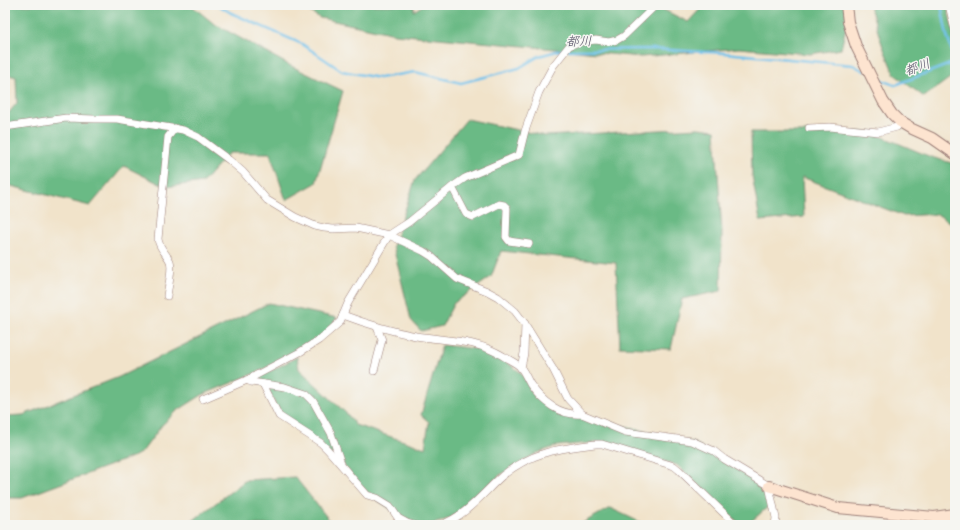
<svg xmlns="http://www.w3.org/2000/svg" width="960" height="530" viewBox="0 0 960 530" font-family="'Playpen Sans','Klee One',sans-serif">
  <rect width="100%" height="100%" fill="#f6f6f2"/>
  <filter id="ink" filterUnits="userSpaceOnUse"><feTurbulence type="fractalNoise" baseFrequency=".025" numOctaves="2"/><feDisplacementMap in="SourceGraphic" scale="8" xChannelSelector="R" yChannelSelector="G"/><feConvolveMatrix kernelMatrix="1 2 1 2 8 2 1 2 1" color-interpolation-filters="sRGB"/></filter>
  <filter id="wash" filterUnits="userSpaceOnUse"><feTurbulence type="fractalNoise" baseFrequency=".012" numOctaves="4" result="noise"/><feDisplacementMap in="SourceGraphic" scale="16" xChannelSelector="R" yChannelSelector="G"/><feGaussianBlur stdDeviation="0.9" result="paint"/><feColorMatrix in="noise" values="0 0 0 0 0 0 0 0 0 0 0 0 0 0 0 0 0 1.4 0 .05"/><feComposite in="paint" operator="in"/></filter>
  <g filter="url(#wash)">
    <rect width="100%" height="100%" fill="#f1e3ca"/>
    <!-- forest -->
    <g fill="#6aba85" stroke="#5a6c58">
      <polygon points="5,5 191,5 213,23 289,65 343,91 316,183 286,200 270,153 229,153 203,182 166,187 124,166 90,206 11,186 5,182 5,117 17,103 16,77 5,74"/>
      <polygon points="299,5 414,5 414,11 423,5 654,5 688,22 704,5 851,5 841,49 810,54 739,48 641,57 395,34 320,18"/>
      <polygon points="872,5 947,5 955,40 954,75 924,97 894,74 882,44 870,7"/>
      <polygon points="467,119 545,136 698,128 715,130 722,232 721,291 682,299 671,349 620,347 616,263 501,251 491,277 454,303 442,326 421,331 411,320 393,246 415,180"/>
      <polygon points="751,132 871,132 931,157 955,164 955,226 937,214 904,216 802,177 804,217 760,221 752,175"/>
      <polygon points="269,303 337,318 324,334 313,342 260,371 202,395 177,411 162,425 142,452 135,456 22,498 5,498 5,416 23,415 119,377"/>
      <polygon points="442,345 486,350 504,360 521,373 535,397 555,412 564,416 599,420 695,443 763,486 770,505 747,525 741,525 677,465 601,442 557,446 537,453 500,475 452,517 440,522 426,525 414,523 402,517 369,494 345,467 279,412 266,386 254,380 297,357 299,369 348,415 355,425 425,448 429,422 421,415"/>
      <polygon points="295,477 333,525 187,525 246,480"/>
      <polygon points="610,508 646,525 579,525"/>
    </g>
    <g fill="none" stroke-linecap="round" stroke-linejoin="round">
      <!-- stream -->
      <g stroke="#6fc1eb" stroke-width="2.5">
        <polyline points="218,5 231,13 302,44 342,71 379,78 415,72 461,83 519,68 539,56 557,51 563,50"/>
        <polyline points="941,5 947,36 953,54 953,63 955,66"/>
        <polyline points="568,50 652,49 724,53 853,65 864,71"/>
        <polyline points="876,78 895,85 953,63"/>
      </g>
    </g>
  </g>
  <g filter="url(#ink)">
    <g fill="none" stroke-linecap="round" stroke-linejoin="round">
      <defs>
        <g id="street">
          <polyline points="949,5 955,30"/>
          <polyline points="5,127 66,118 95,119 117,119 183,130 198,137 229,160 243,172 267,200 295,217 315,226 324,228 333,229 356,228 389,235 423,251 431,256 457,279 487,291 498,297 515,311 525,324 553,369 568,399 582,414 625,432 692,441 714,451 724,459 769,486 776,518 775,525"/>
          <polyline points="809,128 830,127 878,132 897,127 900,122"/>
          <polyline points="452,187 466,214 473,217 499,204 504,205 507,208 506,237 509,241 529,244"/>
          <path d="M 167,296 C 168,287 173,269 170,261 C 166,253 159,248 158,239 L 168,137 L 175,128"/>
          <path d="M 343,315 C 367,324 390,331 416,336 C 447,341 475,339 503,356 C 509,360 517,363 521,368 C 525,373 527,379 530,384 C 542,402 560,416 582,414"/>
          <polyline points="521,368 524,353 525,324"/>
          <polyline points="374,371 382,340 377,327"/>
          <polyline points="247,380 251,382 285,387 306,394 313,401 331,433 341,463"/>
          <polyline points="263,384 279,416 321,443 328,450 367,495 377,498 390,506 398,518 407,523 414,525"/>
          <polyline points="203,399 247,380 300,352 319,340 340,322 348,303 389,235 409,222 452,187 465,178 519,155 525,131 539,92 553,66 569,46 579,42 596,40 609,42 617,40 624,36 656,5"/>
          <path d="M 440,525 C 465,517 483,493 502,476 C 533,451 558,449 596,444 L 602,444 L 674,466 L 679,470 L 736,525"/>
        </g>
        <g id="secondary">
          <polyline points="846,5 848,22 856,46 883,101 892,114 900,122 910,128 932,138 955,154"/>
          <polyline points="769,486 838,508 934,517 955,514"/>
        </g>
      </defs>
      <!-- street casing -->
      <use href="#street" stroke="#9e817a" stroke-width="8"/>
      <!-- secondary casing -->
      <use href="#secondary" stroke="#9e817a" stroke-width="12"/>
      <!-- street -->
      <use href="#street" stroke="#fff" stroke-width="7"/>
      <!-- secondary -->
      <use href="#secondary" stroke="#fde4d0" stroke-width="10"/>
    </g>
  </g>
  <g text-anchor="middle" dominant-baseline="central" stroke-width="3" stroke-linejoin="round" paint-order="stroke">
    <!-- water labels -->
    <g font-size="13" font-style="italic" fill="#555065" stroke="#f6f6f2">
      <text transform="translate(579 40) rotate(-1)">都川</text>
      <text transform="translate(917 66) rotate(-21)">都川</text>
    </g>
  </g>
  <!-- margin -->
  <rect width="960" height="530" fill="none" stroke="#f6f6f2" stroke-width="20"/>
</svg>
